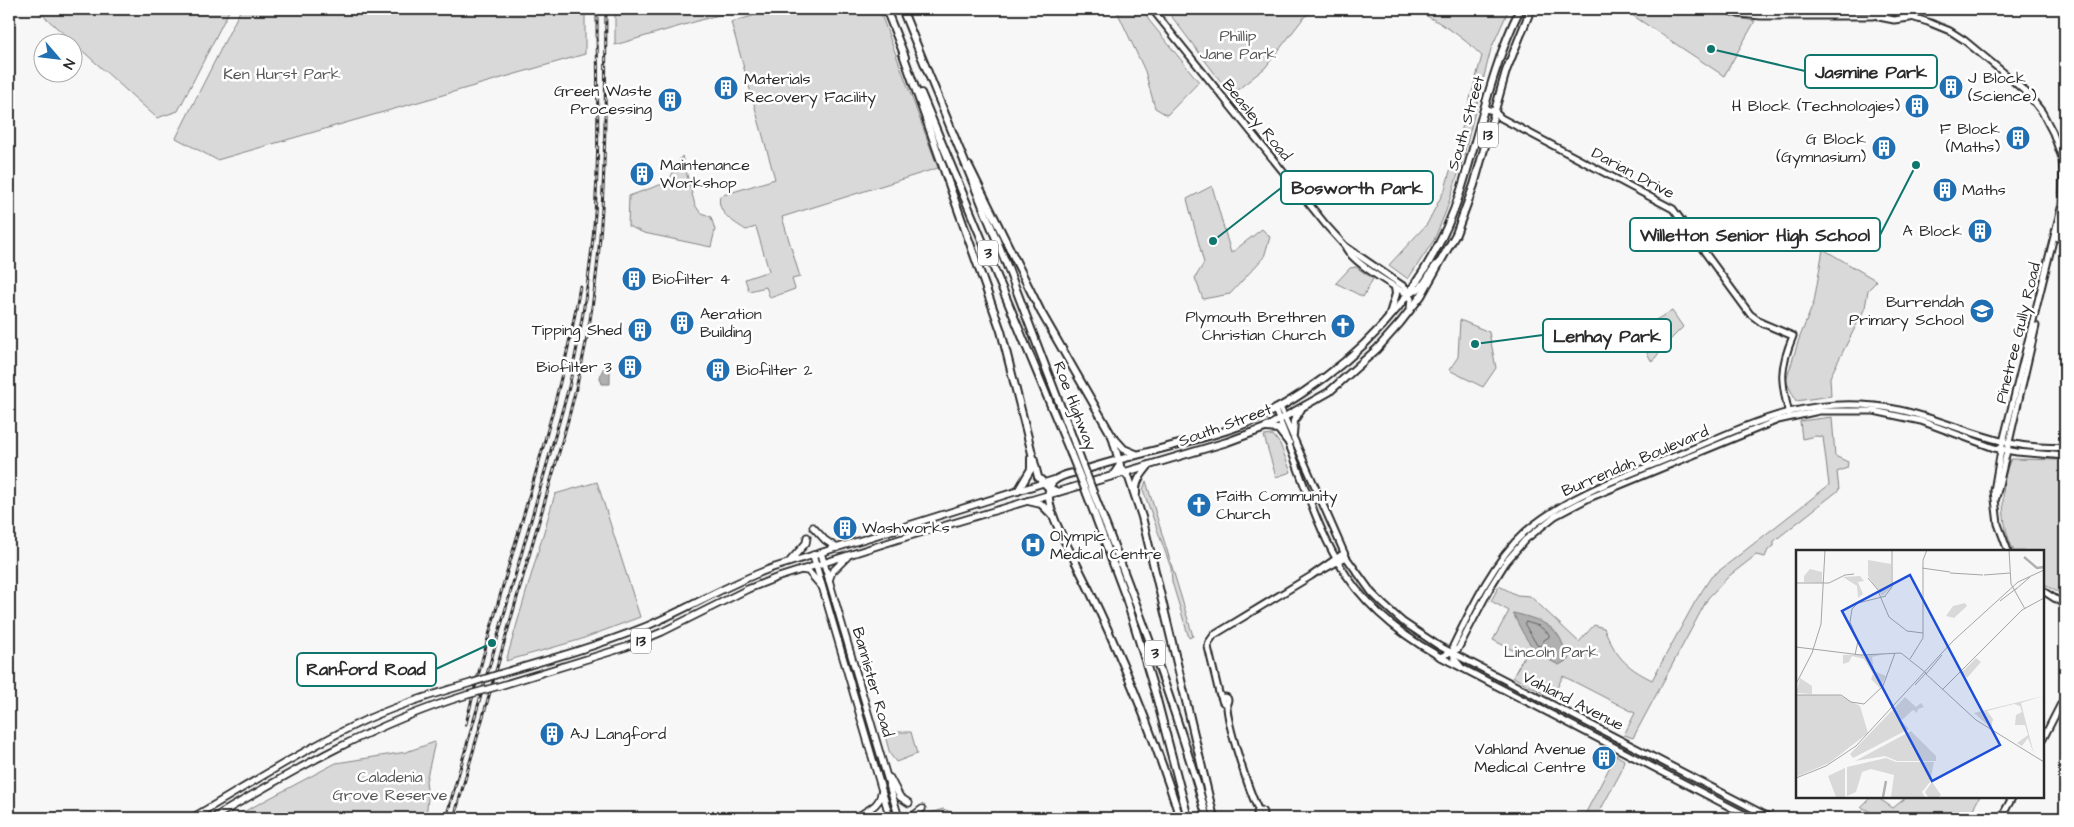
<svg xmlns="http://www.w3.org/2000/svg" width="2074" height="827" viewBox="0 0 2074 827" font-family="'Architects Daughter',sans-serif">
  <rect width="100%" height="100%" fill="#f7f7f7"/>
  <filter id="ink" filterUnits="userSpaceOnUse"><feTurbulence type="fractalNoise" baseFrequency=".02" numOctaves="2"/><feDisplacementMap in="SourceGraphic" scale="10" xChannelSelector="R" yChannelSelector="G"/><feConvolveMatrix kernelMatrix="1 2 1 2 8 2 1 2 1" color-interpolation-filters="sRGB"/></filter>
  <g filter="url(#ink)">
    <!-- green -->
    <g fill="#d9d9d9" stroke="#828282">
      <polygon points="36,9 230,9 178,111 157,118"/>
      <polygon points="241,9 585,9 585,54 217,160 176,138"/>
      <polygon points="615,9 739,9 615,45"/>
      <path d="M 778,9 L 879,9 L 938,168 L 782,217 L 800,277 L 792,279 L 795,289 L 770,298 L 766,287 L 749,291 L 745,279 L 769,271 L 756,227 L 746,230 C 734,222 716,213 720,196 L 775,179 L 731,22 Z"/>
      <polygon points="1116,9 1145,9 1148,19 1199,82 1167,115 1155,108 1145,71"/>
      <polygon points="1166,9 1321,9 1305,16 1265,68 1231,95"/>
      <path d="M 1411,9 L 1509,9 L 1491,49 L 1463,159 L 1446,211 L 1434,240 L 1408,279 L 1389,265 L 1427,224 L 1445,189 L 1482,56 C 1462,36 1437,19 1411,9 Z"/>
      <polygon points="1623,9 1710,9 1738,18 1755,21 1724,76"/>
      <polygon points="682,156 695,205 700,212 711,217 715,230 711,247 644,233 628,226 629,196 668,182"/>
      <polygon points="1212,186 1231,253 1262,229 1270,237 1264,257 1230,294 1203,299 1195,278 1204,263 1187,199"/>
      <polygon points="1823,249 1877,281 1868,290 1865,308 1830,377 1831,396 1796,401 1786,381 1799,339 1814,302"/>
      <polygon points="1356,267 1373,279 1363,297 1336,283 1350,268"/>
      <polygon points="1672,311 1683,327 1665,345 1652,362 1640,340 1639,329"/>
      <polygon points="1460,320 1489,332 1496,368 1483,387 1449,370 1458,357"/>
      <path d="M 1832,417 L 1835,456 L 1848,462 L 1847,468 L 1837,472 L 1839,490 L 1774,541 L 1774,546 L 1768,550 L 1765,557 L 1756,555 L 1729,576 L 1708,598 L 1633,738 L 1624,735 L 1635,713 L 1563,676 L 1552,698 L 1513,677 L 1524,656 L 1493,640 L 1509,611 L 1491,601 L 1499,586 L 1517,595 L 1530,596 L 1579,642 L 1594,625 L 1604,628 C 1616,656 1624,666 1652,680 L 1695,602 L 1711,577 L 1829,485 L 1823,437 L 1816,436 L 1802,439 L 1800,421 Z"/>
      <polygon points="1273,435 1280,444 1291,472 1276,477 1264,436"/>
      <path d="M 2011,459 L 2065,460 L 2065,596 L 2043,584 L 2043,551 L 2014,551 C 2001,528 1999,482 2011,459 Z"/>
      <polygon points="1146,481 1193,636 1189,638 1172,582 1171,568 1143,490"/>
      <polygon points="597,482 640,617 579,640 506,661 555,494"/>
      <polygon points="884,732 911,732 917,754 896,762 890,754"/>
      <polygon points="435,742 426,781 428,798 426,818 232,818 336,763 406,752"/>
      <polygon points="1616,755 1624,760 1621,772 1596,818 1583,818"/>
      <polygon points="1872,796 1875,796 1893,808 1908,796 1980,796 1968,818 1868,818 1871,812 1861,807"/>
      <polygon points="943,809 951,812 952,818 920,818 927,814"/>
    </g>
    <!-- water -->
    <g fill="#b0b0b0" stroke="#7b7b7b">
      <path d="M 610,364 L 610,384 L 602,384 L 600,378 C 601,372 603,366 610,364 Z"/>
      <path d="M 1513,613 C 1531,617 1553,623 1561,640 C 1564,647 1566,653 1569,659 L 1559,665 C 1531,652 1526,640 1513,613 Z"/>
    </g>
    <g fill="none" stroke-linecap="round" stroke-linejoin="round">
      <!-- shore -->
      <polygon stroke="#606060" stroke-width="1" points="1526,622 1539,626 1549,634 1549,637 1544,640 1540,646 1537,645 1525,625"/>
      <defs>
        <g id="secondary">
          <polyline points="1152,9 1326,225 1345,246 1406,288 1411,299 1410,308"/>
          <polyline points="1723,9 1739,14 1761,16 1872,16 1895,12 1928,22 1950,31 1964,40 2004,73 2028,94 2042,112 2053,133 2062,158 2063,173 2062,204 2001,450 1994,491 1998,524 2008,551"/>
          <polyline points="1879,17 1894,20 1910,18"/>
          <path d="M 1485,109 L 1494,111 L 1501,118 L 1673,209 L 1750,314 L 1762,323 L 1793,336 C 1779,369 1781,381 1789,414"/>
          <polyline points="2058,238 2065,208"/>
          <path d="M 1345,246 C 1350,261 1389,283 1403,292 C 1421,298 1426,276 1436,265"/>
          <polyline points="1280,407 1346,557 1372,593 1383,604 1403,622 1439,646 1771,818"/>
          <path d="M 1275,410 C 1297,459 1311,515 1338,562 C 1361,602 1398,633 1437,655 L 1751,818"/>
          <polyline points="1996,498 2036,326"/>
          <polyline points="1319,572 1346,557"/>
          <polyline points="2043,591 2065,605"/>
          <polyline points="1440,657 1458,649 1491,586 1506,562 1525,540 1555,516 1589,498 1778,420 1819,411 1874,411 1921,421 1994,448 2017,452 2065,456"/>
          <path d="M 1462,668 L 1454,658 L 1453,646 C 1471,609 1494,560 1525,532 C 1570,493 1632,474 1687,451 C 1720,437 1754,421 1789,412 C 1817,405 1846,403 1875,406 C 1942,413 1995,453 2065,447"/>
          <circle cx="1225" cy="700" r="3"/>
          <polyline points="1222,699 1219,693 1208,647 1209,642 1214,635 1311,576 1344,553"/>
          <path d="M 1227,702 C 1225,720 1250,794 1259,811"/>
          <polyline points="2043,739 2065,696"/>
          <circle cx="1260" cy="813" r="3"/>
          <polyline points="2001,818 2013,796"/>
        </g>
        <g id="primary">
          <polyline points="813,527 825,540 837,548"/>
          <polyline points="821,553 899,818"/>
          <polyline points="813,555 890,818"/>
          <polyline points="789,562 806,543 807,537"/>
          <polyline points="801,570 808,571 822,587"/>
          <polyline points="829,580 832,572 847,557"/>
          <path d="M 502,673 C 551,659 600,645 647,626 C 689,608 728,584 772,568 L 1056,479"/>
          <polyline points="499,686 626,647 662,632 748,589 776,578 896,540 1058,492"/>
          <polyline points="888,777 890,778 900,797 909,803"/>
          <path d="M 860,815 C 869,809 880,805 881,793"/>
          <path d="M 192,818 C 247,786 301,751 359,723 C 394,706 433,694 471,683"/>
          <path d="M 213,818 C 295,769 375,723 467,695"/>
          <polyline points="910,818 922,809"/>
        </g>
        <g id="highway">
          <polyline points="886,9 905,57"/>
          <polyline points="902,9 1006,263 1078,452"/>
          <polyline points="903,54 1001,331 1038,477 1049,488 1058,492 1227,442 1265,428 1329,392 1377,349 1400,323 1421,296 1456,234 1474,185 1506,71 1531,9"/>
          <polyline points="921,93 1071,454"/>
          <polyline points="969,166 1041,312 1112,436 1120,465 1114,474"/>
          <polyline points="1389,317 1396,294 1395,287"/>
          <polyline points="1266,428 1278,429 1289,443"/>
          <polyline points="1293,434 1294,421 1301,409"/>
          <polyline points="1115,439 1124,449 1136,454"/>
          <polyline points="1122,469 1129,478 1142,517 1214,818"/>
          <polyline points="1018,491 1031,469 1031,458"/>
          <path d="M 1093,492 C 1135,599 1176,707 1207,818"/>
          <polyline points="1087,494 1126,598 1156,696 1188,818"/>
          <path d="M 1136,494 C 1135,481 1141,475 1149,465"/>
          <polyline points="1028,501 1041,504 1053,516"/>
          <path d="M 1180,818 C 1152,730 1117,644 1075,561 C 1066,543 1046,510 1049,490 C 1050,486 1051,483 1054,481 C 1061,474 1075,473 1084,470 C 1133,454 1183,445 1231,429 C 1257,420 1282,407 1304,392 C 1379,342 1433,277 1461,190 C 1480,129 1492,66 1520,9"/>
        </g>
      </defs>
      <!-- secondary casing -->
      <use href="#secondary" stroke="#2b2b2b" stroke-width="9"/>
      <!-- primary casing -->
      <use href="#primary" stroke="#2b2b2b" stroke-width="9"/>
      <!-- highway casing -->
      <use href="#highway" stroke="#2b2b2b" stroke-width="10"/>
      <!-- secondary -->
      <use href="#secondary" stroke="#fff" stroke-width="5"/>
      <!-- primary -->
      <use href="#primary" stroke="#fff" stroke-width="5.5"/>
      <!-- highway -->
      <use href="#highway" stroke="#fff" stroke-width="6"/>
      <defs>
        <g id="rail">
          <path d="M 466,724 C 500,577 555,435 580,286"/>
          <path d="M 446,818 L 569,387 C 578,344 586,300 591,256 C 601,174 597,91 597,9"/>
          <path d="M 454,818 C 481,725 507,631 534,538 C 555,466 578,394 590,320 C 607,217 605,113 606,9"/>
        </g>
      </defs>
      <!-- rail casing -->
      <use href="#rail" stroke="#2b2b2b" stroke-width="3"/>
      <!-- rail -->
      <use href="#rail" stroke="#fff" stroke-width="1" stroke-dasharray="4" stroke-linecap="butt"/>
      <defs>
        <g id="primary-bridge">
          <polyline points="471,683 502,673"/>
          <polyline points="467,695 499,686"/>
        </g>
        <g id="highway-bridge">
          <polyline points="1078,452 1093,492"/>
          <polyline points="1071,454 1087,494"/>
        </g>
      </defs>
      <!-- primary-bridge casing -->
      <use href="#primary-bridge" stroke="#2b2b2b" stroke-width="9" stroke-linecap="butt"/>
      <!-- highway-bridge casing -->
      <use href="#highway-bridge" stroke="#2b2b2b" stroke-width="10" stroke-linecap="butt"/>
      <!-- primary-bridge -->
      <use href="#primary-bridge" stroke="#fff" stroke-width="5.5"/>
      <!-- highway-bridge -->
      <use href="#highway-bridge" stroke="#fff" stroke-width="6"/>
    </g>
  </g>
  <!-- icons -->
  <defs>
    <symbol id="building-disc" viewBox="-11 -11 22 22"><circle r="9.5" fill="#1f6fb2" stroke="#fff"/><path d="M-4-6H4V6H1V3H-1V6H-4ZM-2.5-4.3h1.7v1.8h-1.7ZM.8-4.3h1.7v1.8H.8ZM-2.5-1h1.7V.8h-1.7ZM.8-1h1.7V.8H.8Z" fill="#fff"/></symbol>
    <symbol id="school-disc" viewBox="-11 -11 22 22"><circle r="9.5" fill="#1f6fb2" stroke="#fff"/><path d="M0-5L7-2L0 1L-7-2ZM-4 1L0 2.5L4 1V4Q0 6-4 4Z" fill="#fff"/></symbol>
    <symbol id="church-disc" viewBox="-11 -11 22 22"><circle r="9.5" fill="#1f6fb2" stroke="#fff"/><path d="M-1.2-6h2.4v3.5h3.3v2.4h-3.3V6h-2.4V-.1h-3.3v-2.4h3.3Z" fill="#fff"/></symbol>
    <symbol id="hospital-disc" viewBox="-11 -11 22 22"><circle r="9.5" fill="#1f6fb2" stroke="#fff"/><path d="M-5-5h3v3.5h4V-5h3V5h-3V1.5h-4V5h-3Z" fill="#fff"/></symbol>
  </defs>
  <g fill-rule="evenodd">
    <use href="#building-disc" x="1937" y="73" width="28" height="28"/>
    <use href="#building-disc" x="712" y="74" width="28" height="28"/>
    <use href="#building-disc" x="656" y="86" width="28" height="28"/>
    <use href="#building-disc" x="1903" y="92" width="28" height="28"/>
    <use href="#building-disc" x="2004" y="124" width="28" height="28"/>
    <use href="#building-disc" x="1870" y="134" width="28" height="28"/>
    <use href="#building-disc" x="628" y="160" width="28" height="28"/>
    <use href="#building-disc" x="1931" y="176" width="28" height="28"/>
    <use href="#building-disc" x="1966" y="217" width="28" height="28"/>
    <use href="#building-disc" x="620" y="265" width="28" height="28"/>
    <use href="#school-disc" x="1968" y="297" width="28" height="28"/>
    <use href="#building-disc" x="668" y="309" width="28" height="28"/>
    <use href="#church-disc" x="1329" y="312" width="28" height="28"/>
    <use href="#building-disc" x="626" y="316" width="28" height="28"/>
    <use href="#building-disc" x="616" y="353" width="28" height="28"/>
    <use href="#building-disc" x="704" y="356" width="28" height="28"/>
    <use href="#church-disc" x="1185" y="491" width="28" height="28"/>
    <use href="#building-disc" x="831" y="514" width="28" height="28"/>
    <use href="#hospital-disc" x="1019" y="531" width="28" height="28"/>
    <use href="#building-disc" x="538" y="720" width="28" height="28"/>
    <use href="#building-disc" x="1590" y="744" width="28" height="28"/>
  </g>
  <g text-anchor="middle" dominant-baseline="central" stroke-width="5" stroke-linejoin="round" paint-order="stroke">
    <!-- shield labels -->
    <g fill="#fff" stroke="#6b6b6b" stroke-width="1">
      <rect x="1478" y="122.5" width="20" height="25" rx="4"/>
      <rect x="978" y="240.5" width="20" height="25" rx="4"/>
      <rect x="631" y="628.5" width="20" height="25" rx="4"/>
      <rect x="1145" y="640.5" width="20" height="25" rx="4"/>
    </g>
    <g font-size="15" font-weight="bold" fill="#2b2b2b">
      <text x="1488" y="135">13</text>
      <text x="988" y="253">3</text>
      <text x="641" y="641">13</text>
      <text x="1155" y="653">3</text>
    </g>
    <!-- park labels -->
    <g font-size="16" fill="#565656" stroke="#fff">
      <text x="1238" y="36">Phillip<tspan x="1238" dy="18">Jane Park</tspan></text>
      <text x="282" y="74">Ken Hurst Park</text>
      <text x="1551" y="652">Lincoln Park</text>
      <text x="390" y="777">Caladenia<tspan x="390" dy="18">Grove Reserve</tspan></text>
    </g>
    <!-- poi labels -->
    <g font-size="16" fill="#2b2b2b" stroke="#fff" text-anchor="start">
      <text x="1968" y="78">J Block<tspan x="1968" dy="18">(Science)</tspan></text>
      <text x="744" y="79">Materials<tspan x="744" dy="18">Recovery Facility</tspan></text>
      <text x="652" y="91" text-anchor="end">Green Waste<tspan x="652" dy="18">Processing</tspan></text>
      <text x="1900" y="106" text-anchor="end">H Block (Technologies)</text>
      <text x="2000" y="129" text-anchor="end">F Block<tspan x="2000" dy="18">(Maths)</tspan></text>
      <text x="1866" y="139" text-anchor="end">G Block<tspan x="1866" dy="18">(Gymnasium)</tspan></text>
      <text x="660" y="165">Maintenance<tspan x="660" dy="18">Workshop</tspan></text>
      <text x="1962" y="190">Maths</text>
      <text x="1962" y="231" text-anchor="end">A Block</text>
      <text x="652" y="279">Biofilter 4</text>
      <text x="1964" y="302" text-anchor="end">Burrendah<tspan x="1964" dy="18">Primary School</tspan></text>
      <text x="700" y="314">Aeration<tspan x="700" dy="18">Building</tspan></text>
      <text x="1326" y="317" text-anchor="end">Plymouth Brethren<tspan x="1326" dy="18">Christian Church</tspan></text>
      <text x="622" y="330" text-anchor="end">Tipping Shed</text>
      <text x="612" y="367" text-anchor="end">Biofilter 3</text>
      <text x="736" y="370">Biofilter 2</text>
      <text x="1216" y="496">Faith Community<tspan x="1216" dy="18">Church</tspan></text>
      <text x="862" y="528">Washworks</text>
      <text x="1050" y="536">Olympic<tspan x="1050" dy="18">Medical Centre</tspan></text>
      <text x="570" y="734">AJ Langford</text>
      <text x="1586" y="749" text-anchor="end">Vahland Avenue<tspan x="1586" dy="18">Medical Centre</tspan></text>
    </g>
    <!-- street labels -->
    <g font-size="16" fill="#2b2b2b" stroke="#fff">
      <text transform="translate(1257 120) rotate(51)">Beasley Road</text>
      <text transform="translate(1466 123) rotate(-74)">South Street</text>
      <text transform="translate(1633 173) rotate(28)">Darian Drive</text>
      <text transform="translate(2018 333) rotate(-76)">Pinetree Gully Road</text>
      <text transform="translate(1075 406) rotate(69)">Roe Highway</text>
      <text transform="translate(1225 425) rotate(-20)">South Street</text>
      <text transform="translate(1635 461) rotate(-23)">Burrendah Boulevard</text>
      <text transform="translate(873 682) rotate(74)">Bannister Road</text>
      <text transform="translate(1573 701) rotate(27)">Vahland Avenue</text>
    </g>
  </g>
  <!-- overview -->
  <g transform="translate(1796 550)">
    <rect width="248" height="248" fill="#f7f7f7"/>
    <path d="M 72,10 L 95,14 L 95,38 L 86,46 L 72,26 ZM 14,19 L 26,22 L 26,33 L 8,32 L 8,26 ZM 64,26 L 68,31 L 62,32 L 67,44 L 62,48 L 61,36 L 47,27 ZM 169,53 L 171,56 L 158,68 L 150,66 L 157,56 ZM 89,104 L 76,107 L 78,121 L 90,126 L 84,138 L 75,129 L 77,124 L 68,109 L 56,106 L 53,112 L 47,114 L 47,105 ZM 180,108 L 185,112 L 171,128 L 166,122 ZM 4,128 L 16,136 L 16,144 L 0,143 ZM 0,145 L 43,145 L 64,156 L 72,183 L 33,213 L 0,227 ZM 247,146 L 225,153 L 238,204 L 232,188 L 226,196 L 221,193 L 232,185 L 229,175 L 219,175 L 220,165 L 226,162 L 224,156 L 218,154 L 191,161 L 197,169 L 195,178 L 178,163 ZM 109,147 L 120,157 L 125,153 L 128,157 L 122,159 L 121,163 L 117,160 L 106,170 L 97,162 L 113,179 L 57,208 L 54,204 ZM 115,181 L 140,206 L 140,211 L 101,211 L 89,206 L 59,211 ZM 90,208 L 100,212 L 138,212 L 134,232 L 126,242 L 129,247 L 95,247 L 98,225 L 75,219 L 66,222 L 60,242 L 51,246 L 51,217 ZM 49,218 L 49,247 L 40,247 L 32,226 ZM 136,232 L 145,245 L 143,247 L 132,247 L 129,242 Z" fill="#d9d9d9"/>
    <path fill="none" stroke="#b0b0b0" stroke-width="2.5" d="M 228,7 L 241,18 L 248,17M 87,247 L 90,231"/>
    <path fill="none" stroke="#a5a5a5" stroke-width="1" d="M 213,0 L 215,34 L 229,59M 126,18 L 154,22M 154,23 L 187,25M 188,25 L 214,23M 72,28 L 82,40M 0,33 L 33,33 L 49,25 L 58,24M 219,40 L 234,27M 82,41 L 93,67 L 111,81 L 127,83M 89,46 L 96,37 L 96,0M 204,51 L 221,38M 0,97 L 65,105 L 105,103 L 130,123 L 119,135M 59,105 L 62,91 L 54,72 L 56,59 L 62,53 L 90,46M 114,109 L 127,88 L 127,10 L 131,0M 130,124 L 180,170 L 248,212M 130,124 L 146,105M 0,134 L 16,103 L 25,74 L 29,0M 146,140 L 226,60 L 248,48M 0,145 L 45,145 L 55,152 L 68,154 L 87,136 L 99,103M 0,228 L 30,216 L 60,196 L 157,91 L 222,32 L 248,20"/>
    <path fill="#1d4ed8" fill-opacity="0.15" stroke="#1d4ed8" stroke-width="2.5" d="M 114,25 L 204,195 L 136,231 L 46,61 Z"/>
    <rect width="248" height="248" fill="none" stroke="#2b2b2b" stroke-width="2.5"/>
  </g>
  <!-- callouts -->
  <path fill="none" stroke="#0f766e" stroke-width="2" d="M1711 49L1805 71M1213 241L1281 188M1916 165L1880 235M1475 344L1543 335M492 643L436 669"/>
  <g fill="#0f766e" stroke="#fff" stroke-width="2">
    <circle cx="1711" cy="49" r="5"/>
    <circle cx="1213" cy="241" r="5"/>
    <circle cx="1916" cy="165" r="5"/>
    <circle cx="1475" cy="344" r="5"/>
    <circle cx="492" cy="643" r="5"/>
  </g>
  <g fill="#fff" stroke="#0f766e" stroke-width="2">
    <rect x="1805" y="55" width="132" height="33" rx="5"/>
    <rect x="1281" y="171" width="152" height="33" rx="5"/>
    <rect x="1630" y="218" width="250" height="33" rx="5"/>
    <rect x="1543" y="319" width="128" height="33" rx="5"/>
    <rect x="297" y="653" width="139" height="33" rx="5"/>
  </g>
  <g font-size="18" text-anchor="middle" font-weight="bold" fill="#2b2b2b">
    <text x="1871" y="78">Jasmine Park</text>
    <text x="1357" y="194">Bosworth Park</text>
    <text x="1755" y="241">Willetton Senior High School</text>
    <text x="1607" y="342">Lenhay Park</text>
    <text x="366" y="675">Ranford Road</text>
  </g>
  <!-- margin -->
  <rect width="2074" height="827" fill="none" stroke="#fff" stroke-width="30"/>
  <rect x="15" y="15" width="2044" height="797" fill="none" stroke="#2b2b2b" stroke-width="2" filter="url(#ink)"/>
  <!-- north arrow -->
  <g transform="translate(58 58) rotate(118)"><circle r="24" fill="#ffffff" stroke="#aaaaaa"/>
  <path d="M0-4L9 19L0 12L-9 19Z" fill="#1f6fb2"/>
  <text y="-8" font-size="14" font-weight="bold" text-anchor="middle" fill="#2b2b2b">N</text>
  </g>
</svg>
